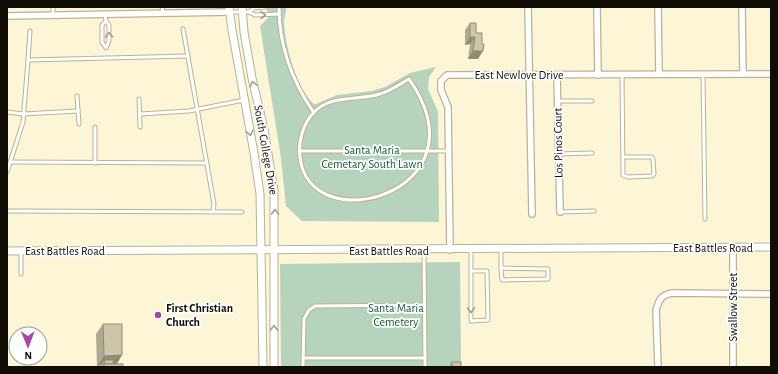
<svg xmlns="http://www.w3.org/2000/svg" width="778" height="374" viewBox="0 0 778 374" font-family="'Alegreya Sans',sans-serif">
  <rect width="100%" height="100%" fill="#fcf5d6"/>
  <!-- green -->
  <g fill="#b5d3bd">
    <path d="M 267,7 L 286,7 C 287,12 284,17 284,22 C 285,44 296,89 314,104 L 316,104 L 337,95 L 372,91 L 385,87 L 410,73 L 436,67 L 429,77 L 428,89 L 438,112 L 439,222 L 302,221 L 286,206 L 281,158 L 260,26 L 268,18 Z"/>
    <polygon points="460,262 461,367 281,367 280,264"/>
  </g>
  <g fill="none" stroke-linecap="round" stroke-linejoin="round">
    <defs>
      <g id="service">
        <polyline points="53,7 53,15"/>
        <polyline points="162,7 163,13"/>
        <path d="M 279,7 C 279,45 292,81 314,113"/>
        <polyline points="230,12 249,12 255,15 279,14"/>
        <polyline points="249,12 254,8 266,7"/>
        <polyline points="105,14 106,21 109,25 109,41 106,48 102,42 102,25 106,21"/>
        <polyline points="183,29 214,204 213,212"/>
        <polyline points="28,60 30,31"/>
        <polyline points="703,74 705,219"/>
        <polyline points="622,75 623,175 628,177 652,176 654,174 653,159 652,157 623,157"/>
        <path d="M 409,79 C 489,193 309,242 300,157 C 298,141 303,124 314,112 C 332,94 357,101 380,94 C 390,91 400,84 409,79 Z"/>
        <polyline points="77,96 79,124"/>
        <polyline points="139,99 140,127"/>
        <polyline points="557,101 592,101"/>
        <polyline points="7,112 23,114 78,111"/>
        <polyline points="140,114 189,111 244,100"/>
        <polyline points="95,127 95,163"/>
        <polyline points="299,151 449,151"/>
        <polyline points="558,154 592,153"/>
        <polyline points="10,162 207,163"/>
        <polyline points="7,172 23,122 28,60 188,56"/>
        <polyline points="7,211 242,212"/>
        <polyline points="560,212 594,211"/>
        <polyline points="471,250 471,321 488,320 487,271 471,271"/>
        <polyline points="21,251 21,274"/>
        <polyline points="424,251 425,367"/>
        <polygon points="501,268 548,269 548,279 502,280"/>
        <polyline points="501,268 501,250"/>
        <polyline points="303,358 425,358"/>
        <polyline points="303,367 304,319 309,310 315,306 424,305"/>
      </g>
      <g id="minor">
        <polyline points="528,7 532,214"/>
        <polyline points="597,7 598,75"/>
        <polyline points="658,7 659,74"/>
        <polyline points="742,7 743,74"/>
        <polyline points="7,16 230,12"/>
        <polyline points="557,75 560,212"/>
        <polyline points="733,248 733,367"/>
        <polyline points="450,250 448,107 441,90 441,81 447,75 771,74"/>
        <path d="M 658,367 L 656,310 C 659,300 661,295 672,293 L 771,294"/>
      </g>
      <g id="tertiary">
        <polyline points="229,7 232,30 254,153 260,194 263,367"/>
        <polyline points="242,7 244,32 252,78 264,129 274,191 274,367"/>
        <polyline points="7,251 771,247"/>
      </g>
    </defs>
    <!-- service casing -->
    <use href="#service" stroke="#bab395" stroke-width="5"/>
    <!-- minor casing -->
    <use href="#minor" stroke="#bab395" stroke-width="8"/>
    <!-- tertiary casing -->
    <use href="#tertiary" stroke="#bab395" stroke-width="9"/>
    <!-- service -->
    <use href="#service" stroke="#fff" stroke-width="3"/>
    <!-- minor -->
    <use href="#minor" stroke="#fff" stroke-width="5.5"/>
    <!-- tertiary -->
    <use href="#tertiary" stroke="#fff" stroke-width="7"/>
  </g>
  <!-- wall -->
  <g fill="#b0aa90">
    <polygon points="470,23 476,33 478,59 468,59 470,44 465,45 465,30"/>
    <polygon points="103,324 122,355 117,364 123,367 101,367 101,365 97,366 96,334"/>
    <polygon points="452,362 452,367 449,367"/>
  </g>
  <!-- shaded-wall -->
  <g fill="#908b76">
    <polygon points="470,37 475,37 470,44 465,45"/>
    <polygon points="473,51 483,51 478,59 468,59"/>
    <polygon points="122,355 116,365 105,360 101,365 97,366 104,356"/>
  </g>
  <!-- building -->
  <g fill="#cdc6a8" stroke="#908b76">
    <polygon points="470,23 476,23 476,33 482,33 482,44 484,44 483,51 473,51 475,37 470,37"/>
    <polygon points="103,324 122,324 122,355 104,356"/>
    <rect x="105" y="360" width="8" height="4"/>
    <rect x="452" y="362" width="9" height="5"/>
    <rect x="104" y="364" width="19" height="3"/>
  </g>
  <!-- one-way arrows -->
  <defs><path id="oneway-chevron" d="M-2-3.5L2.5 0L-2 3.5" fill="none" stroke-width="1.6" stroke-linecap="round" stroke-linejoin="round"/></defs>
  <g stroke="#9f9f9b">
    <use href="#oneway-chevron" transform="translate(263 15) rotate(-2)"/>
    <use href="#oneway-chevron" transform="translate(109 35) rotate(-90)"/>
    <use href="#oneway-chevron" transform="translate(253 84) rotate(-103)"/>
    <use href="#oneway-chevron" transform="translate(250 133) rotate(79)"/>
    <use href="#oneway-chevron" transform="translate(275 212) rotate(-91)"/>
    <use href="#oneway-chevron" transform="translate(471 310) rotate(90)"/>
    <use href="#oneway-chevron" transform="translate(274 328) rotate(-89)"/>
  </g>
  <!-- markers -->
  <circle fill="#aa44a8" stroke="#fff" stroke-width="1.5" cx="158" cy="315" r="4"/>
  <g text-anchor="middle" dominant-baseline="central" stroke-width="3.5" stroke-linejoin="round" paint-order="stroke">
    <!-- street labels -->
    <g font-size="12" fill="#100e04" stroke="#fff">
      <text x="519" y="75">East Newlove Drive</text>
      <text transform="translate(558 143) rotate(-91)">Los Pinos Court</text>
      <text transform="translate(266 150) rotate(80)">South College Drive</text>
      <text x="713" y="248">East Battles Road</text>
      <text x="65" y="251">East Battles Road</text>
      <text x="389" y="251">East Battles Road</text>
      <text transform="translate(733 307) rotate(-90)">Swallow Street</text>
    </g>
    <!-- park labels -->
    <g font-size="12" fill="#135a31" stroke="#fff">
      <text x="372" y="150">Santa Maria<tspan x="372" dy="14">Cemetary South Lawn</tspan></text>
      <text x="396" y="308">Santa Maria<tspan x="396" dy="14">Cemetery</tspan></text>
    </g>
    <!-- poi labels -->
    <g font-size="12" font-weight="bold" fill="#100e04" stroke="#fff" text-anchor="start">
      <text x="166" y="308">First Christian<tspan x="166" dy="14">Church</tspan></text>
    </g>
  </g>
  <!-- border -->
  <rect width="778" height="374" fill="none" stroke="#100e04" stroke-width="16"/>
  <!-- north arrow -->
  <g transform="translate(28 346) rotate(179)"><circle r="19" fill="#ffffff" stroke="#9f9f9b"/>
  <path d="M0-3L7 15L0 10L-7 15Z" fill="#aa44a8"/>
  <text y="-6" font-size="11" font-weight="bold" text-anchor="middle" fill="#100e04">N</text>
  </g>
</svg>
